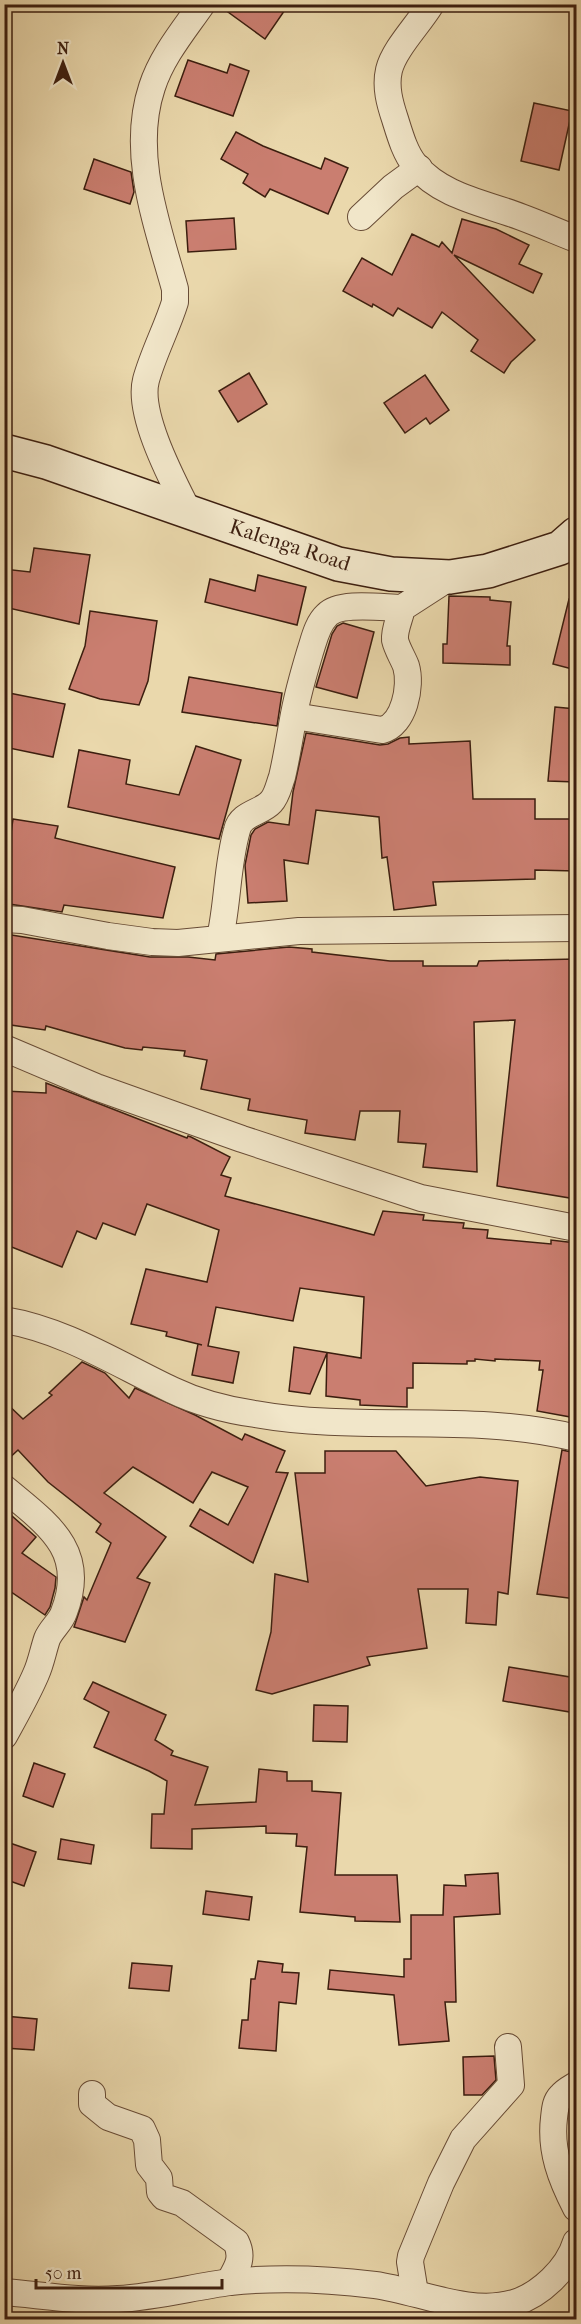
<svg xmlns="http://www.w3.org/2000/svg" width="581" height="2324" viewBox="0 0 581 2324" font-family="'IM FELL French Canon',serif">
  <rect width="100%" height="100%" fill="#ead8ac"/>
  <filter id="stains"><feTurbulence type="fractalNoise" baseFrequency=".00333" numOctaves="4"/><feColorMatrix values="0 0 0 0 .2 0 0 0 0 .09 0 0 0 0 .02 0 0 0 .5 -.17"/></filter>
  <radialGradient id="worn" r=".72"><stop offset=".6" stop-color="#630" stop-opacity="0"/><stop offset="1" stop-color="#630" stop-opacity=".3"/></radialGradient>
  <!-- building -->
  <g fill="#ca7e70" stroke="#3c1e0f" stroke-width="1.5">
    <polygon points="217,4 289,4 265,39"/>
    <polygon points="188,60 227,73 230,64 249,71 233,116 175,96"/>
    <polygon points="534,103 572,111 559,170 521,161"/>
    <polygon points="236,132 263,146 321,169 325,158 348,168 328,214 270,189 265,197 243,183 248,174 221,159"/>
    <polygon points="94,159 131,172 134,192 130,204 84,189"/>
    <polygon points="234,218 236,249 188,252 186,221"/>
    <polygon points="462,219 496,229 529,245 519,264 542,274 533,293 454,255 535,340 511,362 504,373 471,351 478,340 442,312 432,328 398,308 393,316 373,304 372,307 343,291 362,258 392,275 412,234 439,247 442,242 452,253"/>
    <polygon points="249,373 267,404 238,422 219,391"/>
    <polygon points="425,375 449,410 430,424 426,418 405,433 384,403"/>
    <polygon points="34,548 90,555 79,624 4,607 4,569 30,572"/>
    <polygon points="258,575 306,587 297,625 205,602 210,579 255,591"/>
    <polygon points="449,596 490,597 490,600 511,602 507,646 510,646 510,665 443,663 443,644 447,644"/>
    <polygon points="569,599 576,600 576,670 553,664"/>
    <polygon points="90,611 157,621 148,681 139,705 100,699 69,689 85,646"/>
    <polygon points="343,623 374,632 357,698 316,687 332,634 337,626"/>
    <polygon points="189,677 282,693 277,726 182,712"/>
    <polygon points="4,692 65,704 53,757 4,747"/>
    <polygon points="555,707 576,709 576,782 548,781"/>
    <polygon points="306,733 380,745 388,744 400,738 409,737 409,744 470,741 473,799 535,799 535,819 576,819 576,871 535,870 535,879 433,882 436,905 394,910 387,857 382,858 379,817 316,810 308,864 284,860 287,901 248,903 245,865 251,835 255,829 268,822 289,825 293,792"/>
    <polygon points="196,746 241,760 219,839 68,807 79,750 130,760 126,784 179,795"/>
    <polygon points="13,819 58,826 55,838 175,867 163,918 64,905 62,912 9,904 10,896 4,895 4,853 8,854"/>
    <polygon points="5,934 150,957 188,957 215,960 216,954 289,947 312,949 312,952 390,961 423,961 423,966 477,966 479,961 576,959 576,986 571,986 571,1050 576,1050 576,1199 497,1186 515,1020 474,1022 477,1172 423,1167 426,1144 398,1142 400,1111 360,1111 355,1140 305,1133 307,1120 248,1110 250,1099 201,1089 207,1060 184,1056 185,1051 143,1047 142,1050 125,1048 46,1026 45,1030 4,1024"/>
    <polygon points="46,1083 187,1138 188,1136 191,1137 230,1157 221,1175 231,1178 225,1196 374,1235 383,1211 424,1215 423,1220 464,1223 463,1228 488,1230 487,1238 551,1244 551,1240 576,1243 576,1418 537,1411 543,1370 539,1370 540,1361 495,1359 495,1361 475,1359 475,1361 467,1361 467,1364 413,1363 413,1388 407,1388 407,1407 360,1405 360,1400 326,1396 327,1353 310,1394 289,1391 294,1347 361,1358 364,1297 300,1288 293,1321 216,1307 208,1346 239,1352 233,1383 192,1375 198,1344 202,1345 166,1336 167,1332 131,1324 146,1269 207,1282 219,1230 147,1204 135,1235 103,1223 96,1239 77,1231 62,1267 4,1244 4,1091 46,1093"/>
    <polygon points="82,1362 105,1373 129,1398 135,1388 195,1415 242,1440 245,1434 285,1451 276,1472 288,1473 253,1563 190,1526 200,1509 228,1525 248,1487 212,1472 193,1503 133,1467 104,1493 166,1537 137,1578 150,1583 125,1642 74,1627 84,1597 87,1600 111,1543 96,1532 101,1524 48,1482 18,1450 4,1463 4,1401 23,1419 52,1395 49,1393"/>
    <polygon points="562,1450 576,1453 576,1599 537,1594"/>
    <polygon points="325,1451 396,1451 426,1486 480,1477 518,1481 508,1594 498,1592 496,1625 466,1623 468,1589 418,1589 427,1648 367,1657 370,1665 272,1694 256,1690 271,1632 275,1574 308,1582 295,1473 325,1473"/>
    <polygon points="4,1509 36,1537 22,1553 56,1577 55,1588 50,1607 45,1615 4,1587"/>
    <polygon points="509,1667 576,1678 576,1713 503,1701"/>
    <polygon points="93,1682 166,1715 155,1740 173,1751 171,1755 208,1767 195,1805 256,1802 259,1769 287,1772 287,1781 312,1781 312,1791 341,1793 335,1875 397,1875 400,1922 355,1921 355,1917 300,1912 307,1847 296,1846 297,1834 266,1833 266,1826 192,1829 192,1849 151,1848 152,1814 164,1814 167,1781 149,1771 94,1747 109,1712 84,1699"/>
    <polygon points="314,1705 348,1706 347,1742 313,1741"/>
    <polygon points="34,1763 65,1774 53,1807 23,1796"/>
    <polygon points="61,1839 94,1845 91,1864 58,1859"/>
    <polygon points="4,1841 36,1852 24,1886 4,1879"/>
    <polygon points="498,1873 500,1914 454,1917 456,2002 445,2002 449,2041 399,2045 394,1995 328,1989 330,1970 404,1977 404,1959 411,1959 411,1915 443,1915 444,1885 466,1886 465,1875"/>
    <polygon points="206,1891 252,1897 249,1920 203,1914"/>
    <polygon points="258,1961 283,1964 282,1972 299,1973 296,2004 279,2002 276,2051 239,2048 242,2020 248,2020 251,1979 255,1979"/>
    <polygon points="132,1963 172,1966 169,1991 129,1988"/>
    <polygon points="4,2016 37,2019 34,2050 4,2048"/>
    <polygon points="494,2056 496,2080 482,2095 464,2095 463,2057"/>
  </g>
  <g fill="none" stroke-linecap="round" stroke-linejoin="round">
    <defs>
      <g id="minor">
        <path d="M 431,4 C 419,24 394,49 389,70 C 385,87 390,104 395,119 C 400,135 405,153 415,165 C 442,197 485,203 521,217 C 540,224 558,232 576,239"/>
        <polyline points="361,217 393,187 419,168"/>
        <path d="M 188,511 C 173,481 137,414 146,380 C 153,354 167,328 175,302 L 175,289 C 157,224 130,153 152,87 C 162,56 184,30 202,4"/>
        <path d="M 294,716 L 382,730 C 404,725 412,686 406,666 C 403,658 397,649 395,640 C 394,630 400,618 402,608 L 450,577"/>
        <polyline points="4,919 22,920 108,936 152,942 178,943 299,931 576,928"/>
        <path d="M 220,938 C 228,902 227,865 237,830 C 241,813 261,813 271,802 C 277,796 279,785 282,777 C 287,756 290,735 294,714 C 298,693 304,672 310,652 C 314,640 317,624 327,615 C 340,601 384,608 402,608"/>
        <polyline points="4,1048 96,1087 242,1139 421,1198 576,1228"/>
        <path d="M 4,1320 C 65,1330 117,1364 172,1390 C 197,1402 227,1410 255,1414 C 361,1433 472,1412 576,1438"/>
        <path d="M 4,1488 C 47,1524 88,1550 64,1612 C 61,1622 51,1629 47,1639 C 43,1651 41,1663 36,1674 C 27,1695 15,1716 4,1736"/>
        <path d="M 576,2085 C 571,2088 565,2091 561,2096 C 555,2102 555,2110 554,2118 C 550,2151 561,2179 576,2208"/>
        <path d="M 92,2094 L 92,2104 L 108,2117 L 142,2129 L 147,2140 L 149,2165 L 159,2178 L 160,2192 L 164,2197 L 182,2203 L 236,2242 C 244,2258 237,2268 229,2282"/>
        <path d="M 4,2292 C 42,2295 80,2302 118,2299 C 155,2297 193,2287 230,2282 C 278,2277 327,2279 375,2285 C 419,2291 469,2316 514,2303 C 540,2295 568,2269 576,2242"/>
        <polyline points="415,2293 410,2262 411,2256 441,2183 463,2139 511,2085 508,2047"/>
      </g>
      <polyline id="secondary" points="4,451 46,462 338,564 391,574 450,577 488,571 560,548 576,534"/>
    </defs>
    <!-- minor casing -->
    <use href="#minor" stroke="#684c36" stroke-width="28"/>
    <!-- secondary casing -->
    <use href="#secondary" stroke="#3c1e0f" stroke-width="36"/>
    <!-- minor -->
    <use href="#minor" stroke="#f1e6c9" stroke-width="26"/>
    <!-- secondary -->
    <use href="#secondary" stroke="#f1e6c9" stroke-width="33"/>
  </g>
  <g text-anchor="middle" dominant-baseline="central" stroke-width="4.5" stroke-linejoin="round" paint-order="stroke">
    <!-- street labels -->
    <g font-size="21" fill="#3c1e0f" stroke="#f1e6c9">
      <text transform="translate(290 545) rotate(18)">Kalenga Road</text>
    </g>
  </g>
  <!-- margin -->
  <rect width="581" height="2324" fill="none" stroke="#ead8ac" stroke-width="24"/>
  <rect x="6" y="6" width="569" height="2312" fill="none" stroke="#3c1e0f" stroke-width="3"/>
  <rect x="12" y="12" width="557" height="2300" fill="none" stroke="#3c1e0f" stroke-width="1.5"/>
  <!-- north arrow -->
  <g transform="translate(63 63)" stroke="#f1e6c9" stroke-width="4.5" paint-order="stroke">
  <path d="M0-4.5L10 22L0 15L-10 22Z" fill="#3c1e0f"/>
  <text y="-9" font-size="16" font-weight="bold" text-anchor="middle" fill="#3c1e0f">N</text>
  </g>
  <!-- scale -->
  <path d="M36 2279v9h186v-9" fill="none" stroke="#3c1e0f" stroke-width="3"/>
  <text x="45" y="2279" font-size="18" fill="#3c1e0f" stroke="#f1e6c9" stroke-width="4.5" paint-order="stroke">50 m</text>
  <rect width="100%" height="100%" filter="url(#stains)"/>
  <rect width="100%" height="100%" fill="url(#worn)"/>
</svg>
